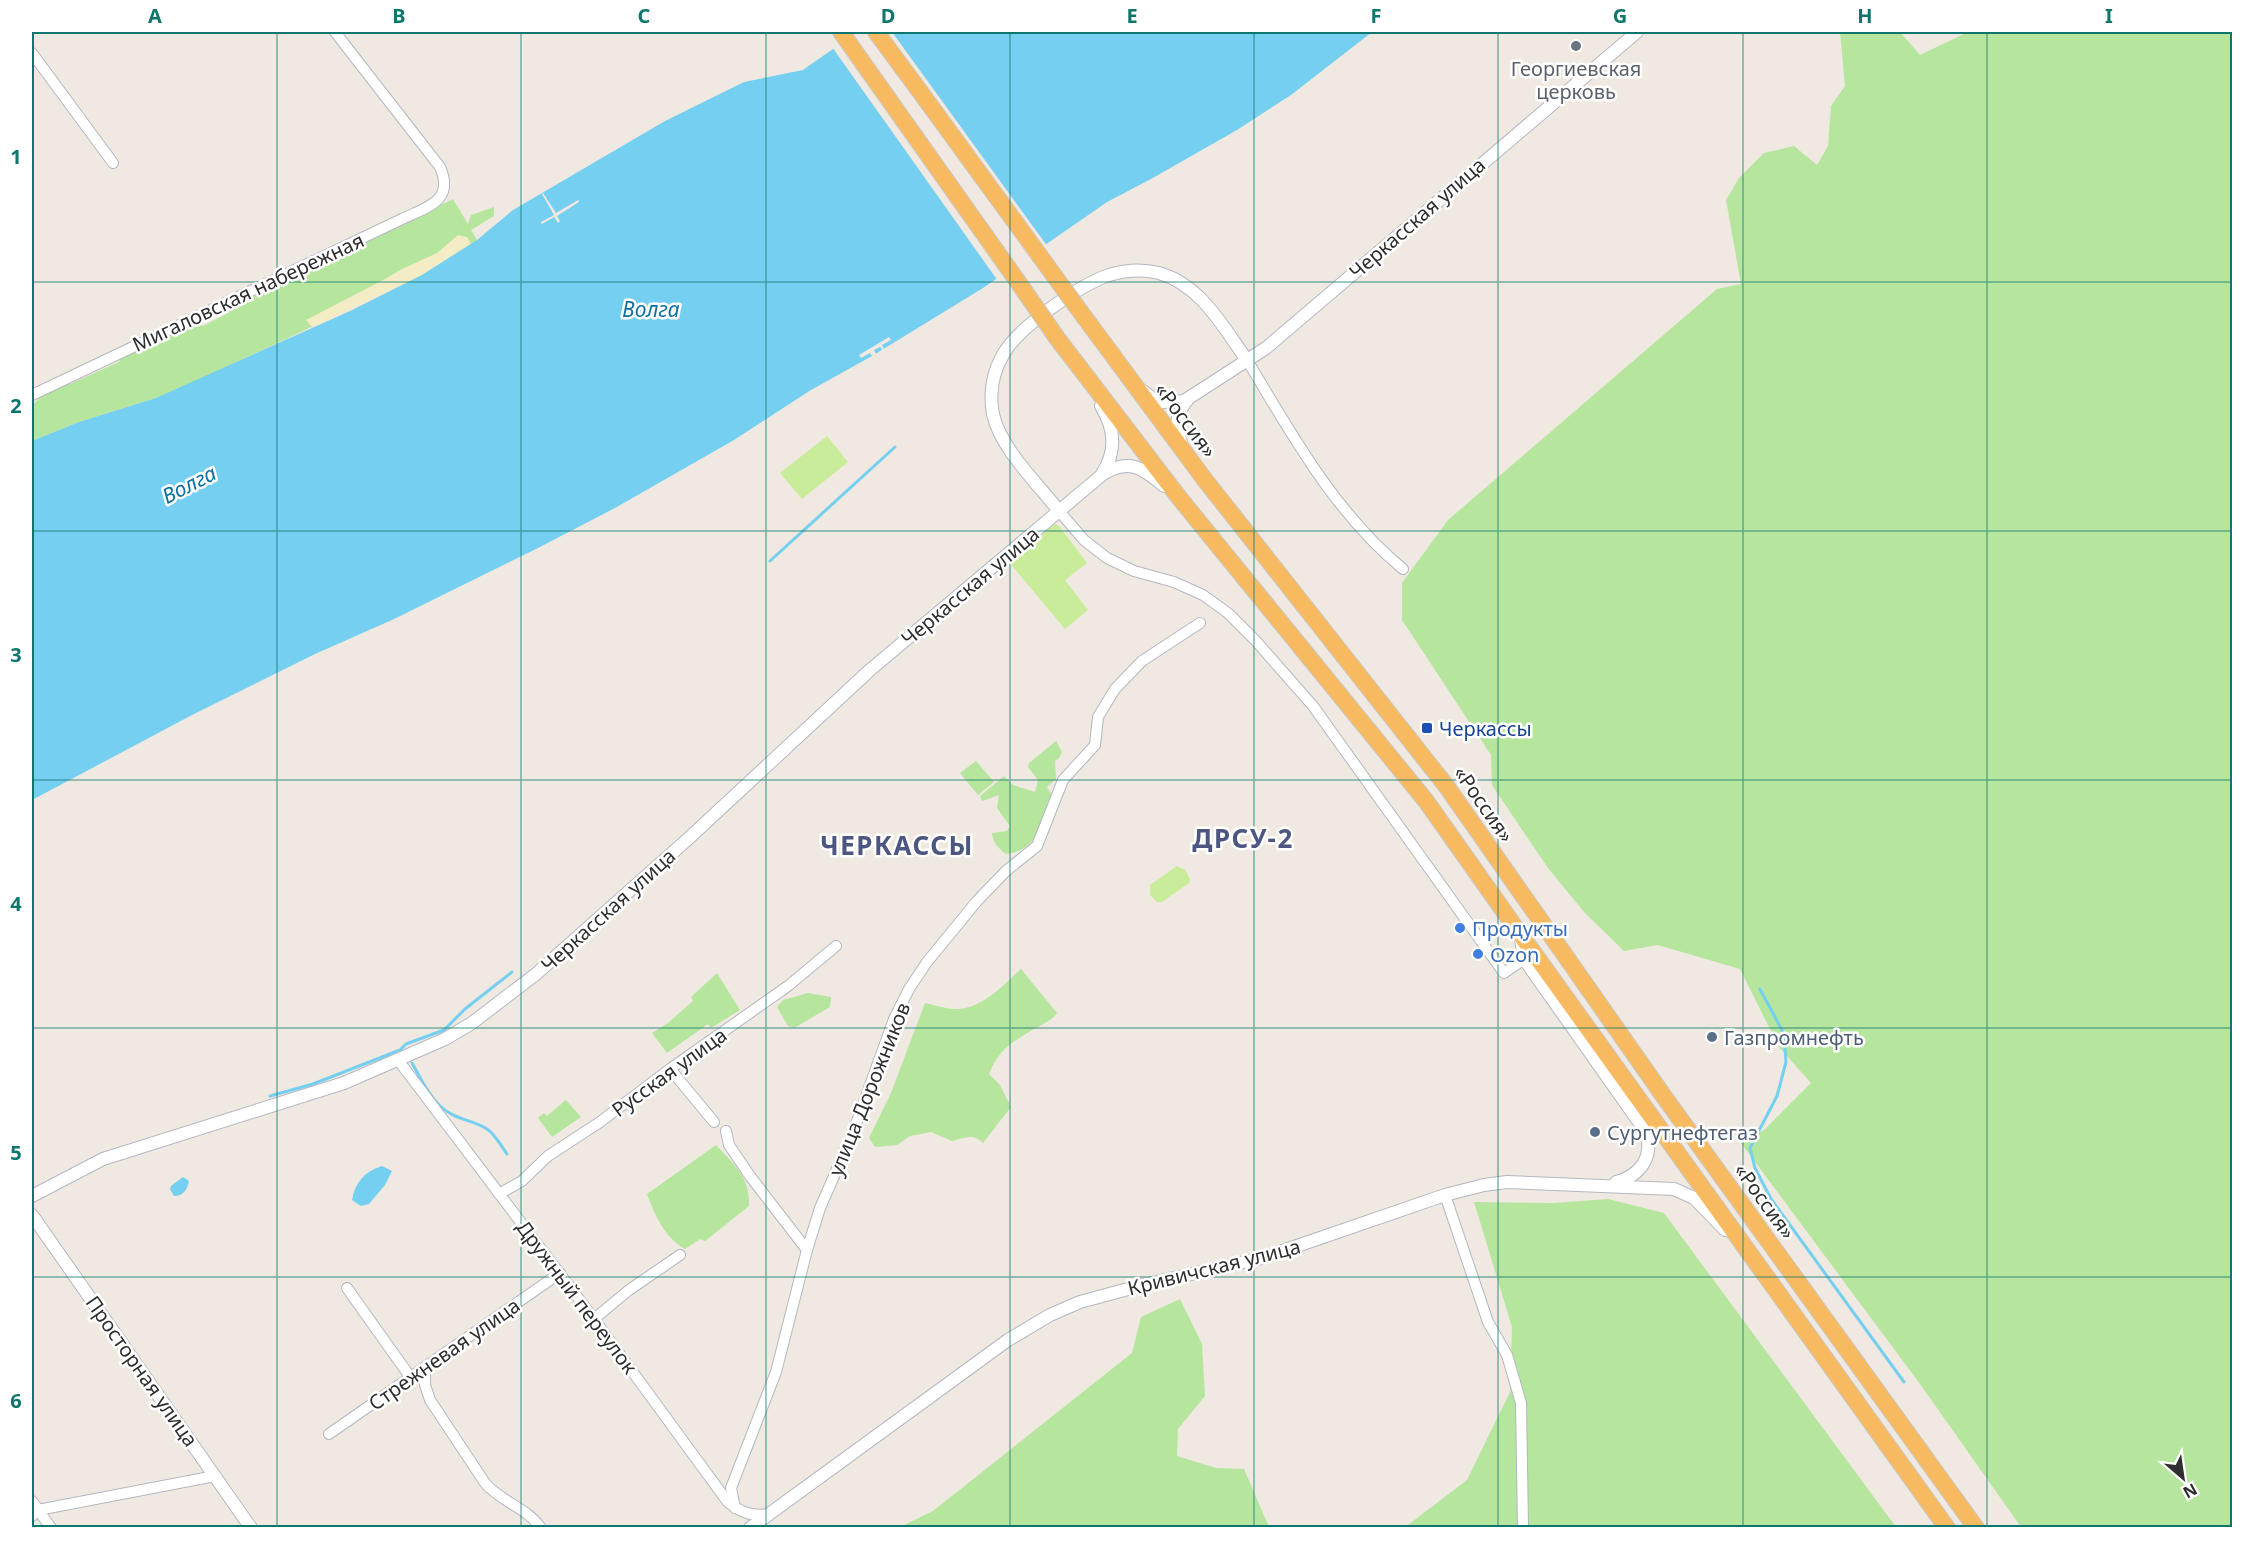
<svg xmlns="http://www.w3.org/2000/svg" width="2264" height="1559" viewBox="0 0 2264 1559" font-family="'Noto Sans',sans-serif">
  <rect width="100%" height="100%" fill="#efe9e1"/>
  <!-- green -->
  <g fill="#b6e59e">
    <polygon points="1840,32 1900,32 1920,55 1968,32 2232,32 2232,1527 2021,1527 1920,1384 1741,1143 1764,1130 1811,1083 1779,1047 1740,969 1658,945 1624,951 1584,912 1548,868 1492,785 1491,755 1402,620 1402,583 1448,520 1717,289 1741,284 1726,200 1739,178 1764,153 1794,146 1817,165 1828,146 1831,106 1845,86"/>
    <polygon points="453,199 468,224 471,215 494,207 494,216 471,230 477,240 422,275 203,378 156,398 79,422 32,441 32,405 37,401 41,393 61,384 70,384 119,362 121,356 193,322 203,326 230,312 236,305"/>
    <path d="M 1056,741 L 1062,752 L 1059,758 L 1055,761 L 1056,779 L 1047,787 L 1053,797 C 1042,824 1038,850 1006,854 C 998,848 993,843 992,833 L 1007,831 L 1010,826 L 997,808 L 999,795 L 982,801 L 980,796 L 1004,776 L 1013,785 L 1035,792 L 1038,780 L 1028,767 L 1029,763 Z"/>
    <polygon points="976,761 994,782 978,795 960,773"/>
    <path d="M 1021,969 L 1057,1013 C 1051,1021 1043,1024 1034,1029 C 1012,1042 998,1050 989,1074 L 1000,1085 L 1011,1107 L 983,1143 C 973,1133 965,1138 952,1141 L 931,1132 L 910,1136 L 897,1145 L 875,1147 L 869,1138 L 891,1093 L 925,1003 C 934,1005 944,1008 953,1009 C 980,1011 1003,986 1021,969 Z"/>
    <polygon points="717,973 740,1010 711,1028 708,1024 667,1053 652,1033 668,1023 693,1001 691,997"/>
    <polygon points="808,993 831,997 830,1007 794,1028 788,1026 777,1007 783,1000"/>
    <polygon points="566,1100 581,1117 552,1137 538,1118 544,1113 547,1116"/>
    <path d="M 716,1145 C 735,1165 750,1177 749,1206 L 705,1241 L 700,1239 L 685,1249 C 664,1237 655,1215 647,1194 Z"/>
    <polygon points="1608,1199 1664,1213 1896,1527 1404,1528 1467,1480 1510,1392 1512,1327 1474,1202 1554,1203"/>
    <polygon points="1180,1299 1202,1344 1205,1396 1178,1429 1177,1456 1216,1468 1244,1469 1269,1527 900,1527 933,1511 1132,1353 1141,1317"/>
  </g>
  <!-- sand -->
  <polygon fill="#f3ecc5" points="458,235 467,237 471,244 422,275 316,326 311,326 306,320 385,279 402,269 437,253"/>
  <!-- pitch -->
  <g fill="#c9ec9a">
    <polygon points="827,436 848,462 802,499 780,473"/>
    <polygon points="1055,524 1059,526 1087,563 1065,580 1088,610 1065,629 1009,562"/>
    <polygon points="1177,866 1185,870 1190,879 1189,883 1162,902 1157,902 1150,895 1150,885"/>
  </g>
  <!-- water -->
  <g fill="#75cff0">
    <polygon points="857,32 1372,32 1291,95 1237,130 1151,179 1107,202 983,288 872,356 811,390 734,440 615,508 536,549 392,620 315,654 192,715 32,800 32,441 79,422 156,398 350,311 422,275 477,240 513,210 665,121 744,82 803,70"/>
    <path d="M 382,1166 L 392,1171 L 385,1185 L 369,1204 L 361,1206 L 352,1200 C 355,1182 365,1171 382,1166 Z"/>
    <path d="M 183,1177 L 189,1181 C 187,1190 183,1196 174,1196 L 170,1189 L 171,1186 Z"/>
  </g>
  <!-- pier -->
  <g fill="#efe9e1">
    <polygon points="852,32 892,32 1048,247 998,281 832,47"/>
    <polygon points="543,193 556,213 578,200 579,202 557,216 560,221 558,223 554,217 542,224 541,222 554,215 542,194"/>
    <polygon points="889,337 891,340 882,345 884,349 883,350 880,347 874,350 876,354 872,356 870,353 861,358 859,355"/>
  </g>
  <g fill="none" stroke-linecap="round" stroke-linejoin="round">
    <!-- stream -->
    <g stroke="#75cff0" stroke-width="3">
      <polyline points="770,561 895,447"/>
      <polyline points="1760,989 1784,1034 1786,1062 1777,1096 1750,1148 1755,1168 1771,1199 1904,1382"/>
      <path d="M 412,1063 C 420,1077 428,1095 440,1106 C 456,1121 472,1119 487,1129 C 495,1134 501,1146 507,1154"/>
      <polyline points="270,1096 313,1084 400,1050 406,1044 444,1030 465,1009 512,972"/>
    </g>
    <defs>
      <g id="minor">
        <polyline points="32,53 113,163"/>
        <path d="M 1247,360 C 1292,435 1335,513 1403,569"/>
        <path d="M 32,395 L 402,219 C 427,207 455,201 440,167 L 335,32"/>
        <polyline points="1059,511 1084,540 1107,558 1134,571 1174,582 1203,595 1228,613 1255,640 1313,706 1504,973 1524,959"/>
        <path d="M 398,1060 L 594,1319 L 727,1501 C 739,1512 752,1517 768,1514"/>
        <polyline points="670,1069 714,1122"/>
        <polyline points="726,1131 729,1145 750,1176 807,1250"/>
        <polyline points="499,1194 522,1181 548,1156 600,1122 670,1069 788,986 836,946"/>
        <polyline points="1445,1195 1488,1322 1507,1355 1521,1403 1523,1528"/>
        <polyline points="347,1288 411,1378"/>
        <polyline points="594,1319 629,1290 680,1255"/>
        <path d="M 425,1368 L 425,1385 L 430,1400 L 485,1483 C 501,1502 526,1507 541,1528"/>
        <polyline points="329,1434 560,1273"/>
        <polyline points="32,1501 51,1528"/>
        <polyline points="735,1508 731,1488 776,1372 807,1250 820,1208 852,1135 894,1019 909,989 927,962 977,901 1006,871 1037,846 1063,780 1095,745 1098,717 1115,689 1142,661 1200,623"/>
        <polyline points="32,1516 38,1510 215,1476"/>
      </g>
      <g id="tertiary">
        <polyline points="1143,391 1152,398 1162,402 1184,401 1266,348 1637,32"/>
        <path d="M 1101,406 C 1115,429 1117,451 1102,474"/>
        <path d="M 1181,442 C 1174,426 1177,411 1189,398"/>
        <path d="M 1059,511 C 1038,484 1000,448 993,414 C 989,393 993,371 1004,353 C 1020,326 1080,285 1109,275 C 1125,270 1143,269 1159,273 C 1201,285 1223,327 1247,360"/>
        <path d="M 1521,939 L 1524,959 L 1646,1132 C 1654,1157 1640,1176 1616,1182"/>
        <path d="M 32,1196 L 103,1159 L 344,1083 L 445,1039 L 472,1023 L 536,974 L 689,838 L 870,670 L 1103,474 C 1129,458 1143,468 1164,486"/>
        <polyline points="32,1215 251,1528"/>
        <polyline points="750,1528 1008,1340 1050,1315 1080,1302 1139,1286 1262,1258 1445,1195 1484,1185 1507,1182 1674,1189 1694,1198 1725,1230"/>
      </g>
      <g id="trunk">
        <polyline points="841,32 1023,289"/>
        <polyline points="876,32 913,82"/>
        <polyline points="1085,318 1205,480 1447,787 1665,1098 1976,1528"/>
        <polyline points="1057,338 1181,500 1426,801 1520,934 1947,1528"/>
      </g>
    </defs>
    <!-- minor casing -->
    <use href="#minor" stroke="#b4b7c1" stroke-width="12"/>
    <!-- tertiary casing -->
    <use href="#tertiary" stroke="#b4b7c1" stroke-width="14"/>
    <!-- trunk casing -->
    <use href="#trunk" stroke="#c9c9c9" stroke-width="18"/>
    <!-- minor -->
    <use href="#minor" stroke="#fff" stroke-width="10"/>
    <!-- tertiary -->
    <use href="#tertiary" stroke="#fff" stroke-width="12"/>
    <!-- trunk -->
    <use href="#trunk" stroke="#f8ba60" stroke-width="16"/>
    <defs>
      <g id="trunk-bridge">
        <polyline points="913,82 1085,318"/>
        <polyline points="1023,289 1057,338"/>
      </g>
    </defs>
    <!-- trunk-bridge casing -->
    <use href="#trunk-bridge" stroke="#c9c9c9" stroke-width="18" stroke-linecap="butt"/>
    <!-- trunk-bridge -->
    <use href="#trunk-bridge" stroke="#f8ba60" stroke-width="16"/>
  </g>
  <!-- grid -->
  <path fill="none" stroke="#0f766e" stroke-width="1.5" stroke-opacity="0.55" d="M 277,32 L 277,1528M 521,32 L 521,1528M 766,32 L 766,1528M 1010,32 L 1010,1528M 1254,32 L 1254,1528M 1498,32 L 1498,1528M 1743,32 L 1743,1528M 1987,32 L 1987,1528M 32,282 L 2232,282M 32,531 L 2232,531M 32,780 L 2232,780M 32,1028 L 2232,1028M 32,1277 L 2232,1277"/>
  <!-- markers -->
  <circle fill="#6b7280" stroke="#fff" stroke-width="2" cx="1576" cy="46" r="6"/>
  <rect fill="#1a4fb4" stroke="#fff" stroke-width="2" x="1421" y="722" width="12" height="12" rx="3"/>
  <g fill="#3f7fe0" stroke="#fff" stroke-width="2">
    <circle cx="1460" cy="928" r="6"/>
    <circle cx="1478" cy="954" r="6"/>
  </g>
  <g fill="#5c6f8a" stroke="#fff" stroke-width="2">
    <circle cx="1712" cy="1037" r="6"/>
    <circle cx="1595" cy="1132" r="6"/>
  </g>
  <g text-anchor="middle" dominant-baseline="central" stroke-width="5" stroke-linejoin="round" paint-order="stroke">
    <!-- worship labels -->
    <g font-size="20" fill="#5b616d" stroke="#fff">
      <text x="1576" y="68">Георгиевская<tspan x="1576" dy="23">церковь</tspan></text>
    </g>
    <!-- street labels -->
    <g font-size="20" fill="#2e2e2e" stroke="#fff">
      <text transform="translate(1417 218) rotate(-41)">Черкасская улица</text>
      <text transform="translate(248 292) rotate(-25)">Мигаловская набережная</text>
      <text transform="translate(1186 420) rotate(53)">«Россия»</text>
      <text transform="translate(970 586) rotate(-40)">Черкасская улица</text>
      <text transform="translate(1484 804) rotate(55)">«Россия»</text>
      <text transform="translate(608 910) rotate(-42)">Черкасская улица</text>
      <text transform="translate(669 1072) rotate(-36)">Русская улица</text>
      <text transform="translate(869 1089) rotate(-68)">улица Дорожников</text>
      <text transform="translate(1765 1201) rotate(54)">«Россия»</text>
      <text transform="translate(1214 1267) rotate(-14)">Кривичская улица</text>
      <text transform="translate(577 1297) rotate(53)">Дружный переулок</text>
      <text transform="translate(444 1354) rotate(-35)">Стрежневая улица</text>
      <text transform="translate(142 1371) rotate(55)">Просторная улица</text>
    </g>
    <!-- transit labels -->
    <g font-size="20" fill="#164399" stroke="#fff" text-anchor="start">
      <text x="1439" y="728">Черкассы</text>
    </g>
    <!-- shop labels -->
    <g font-size="20" fill="#366cbe" stroke="#fff" text-anchor="start">
      <text x="1472" y="928">Продукты</text>
      <text x="1490" y="954">Ozon</text>
    </g>
    <!-- service labels -->
    <g font-size="20" fill="#4e5e75" stroke="#fff" text-anchor="start">
      <text x="1724" y="1037">Газпромнефть</text>
      <text x="1607" y="1132">Сургутнефтегаз</text>
    </g>
    <!-- water labels -->
    <g font-size="21" font-style="italic" fill="#0d6fa3" stroke="#fff">
      <text x="651" y="309">Волга</text>
      <text transform="translate(189 484) rotate(-27)">Волга</text>
    </g>
    <!-- district labels -->
    <g font-size="26" font-weight="bold" letter-spacing="1.5" fill="#4d5680" stroke="#fff">
      <text x="1243" y="838">ДРСУ-2</text>
      <text x="897" y="845">ЧЕРКАССЫ</text>
    </g>
  </g>
  <!-- border -->
  <rect width="2264" height="1559" fill="none" stroke="#ffffff" stroke-width="66"/>
  <!-- north arrow -->
  <g transform="translate(2183 1478) rotate(151)" stroke="#ffffff" stroke-width="4.5" paint-order="stroke">
  <path d="M0-4.5L10 22L0 15L-10 22Z" fill="#2e2e2e"/>
  <text y="-9" font-size="16" font-weight="bold" text-anchor="middle" fill="#2e2e2e">N</text>
  </g>
  <rect x="33" y="33" width="2198" height="1493" fill="none" stroke="#0f766e" stroke-width="2"/>
  <g font-size="20" text-anchor="middle" font-weight="bold" fill="#0f766e">
    <text x="155" y="23">A</text>
    <text x="399" y="23">B</text>
    <text x="644" y="23">C</text>
    <text x="888" y="23">D</text>
    <text x="1132" y="23">E</text>
    <text x="1376" y="23">F</text>
    <text x="1620" y="23">G</text>
    <text x="1865" y="23">H</text>
    <text x="2109" y="23">I</text>
    <text x="16" y="164">1</text>
    <text x="16" y="413">2</text>
    <text x="16" y="662">3</text>
    <text x="16" y="911">4</text>
    <text x="16" y="1160">5</text>
    <text x="16" y="1408">6</text>
  </g>
</svg>
